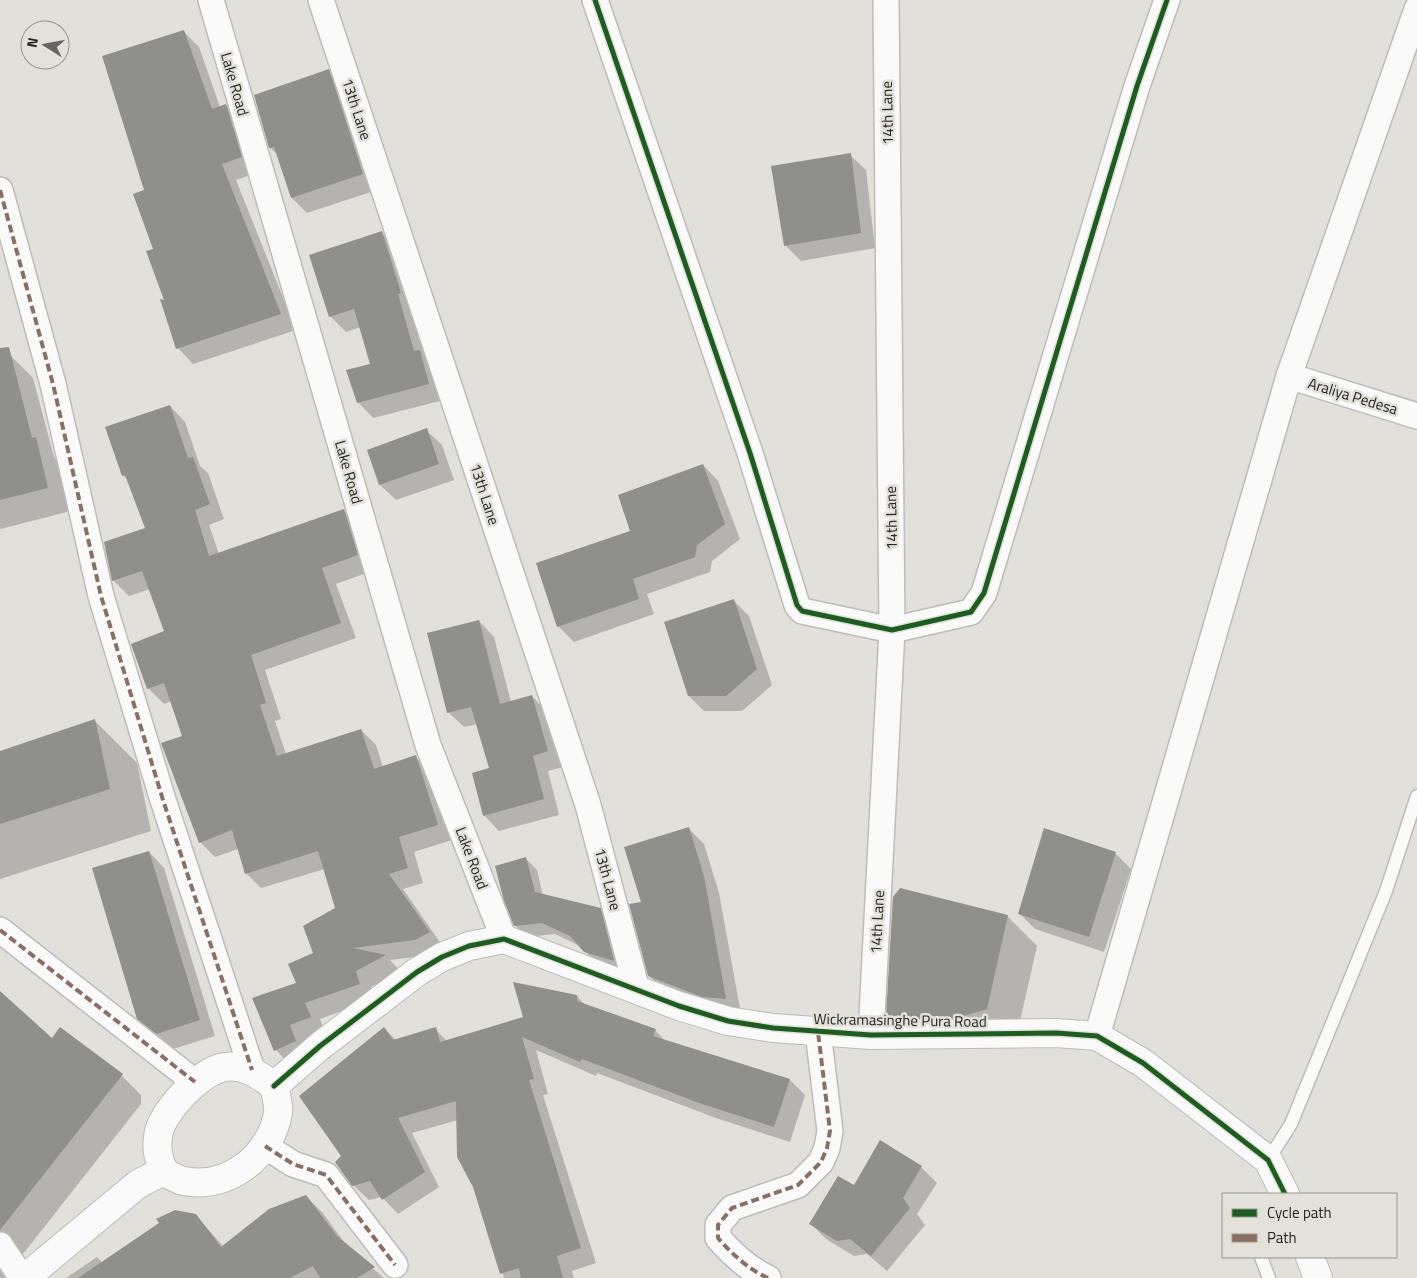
<svg xmlns="http://www.w3.org/2000/svg" width="1417" height="1278" viewBox="0 0 1417 1278" font-family="'Titillium Web',sans-serif">
  <rect width="100%" height="100%" fill="#e1e0db"/>
  <!-- shadow -->
  <g fill="#0003">
    <polygon points="184,32 199,47 220,107 226,105 241,121 257,173 236,180 296,330 193,364 178,348 154,250 145,191"/>
    <polygon points="328,71 344,86 377,190 307,213 292,198 278,155 270,148"/>
    <polygon points="850,155 866,170 875,248 801,261 785,245"/>
    <polygon points="381,232 397,248 427,358 436,367 444,400 373,418 358,402 371,365 361,327 346,332 330,316"/>
    <polygon points="10,355 33,378 54,457 58,462 71,511 0,529 0,357"/>
    <polygon points="170,406 185,422 200,466 208,473 224,519 209,525 219,554 344,511 359,526 372,571 336,584 356,638 265,670 281,719 275,721 286,754 361,730 376,745 383,767 415,757 431,772 452,840 414,852 423,883 403,889 444,948 431,955 390,960 400,971 371,987 375,999 320,1019 325,1032 305,1041 311,1057 291,1066 276,1050 298,983 337,908 325,869 261,888 246,873 238,849 215,857 200,842 183,737 172,701 164,704 148,688 132,645 166,631 150,589 129,596 113,580 146,529 129,482 123,475"/>
    <polygon points="426,430 442,445 454,480 396,500 380,485 368,450"/>
    <polygon points="703,465 718,481 740,539 712,561 710,572 647,594 654,614 574,642 558,626 632,532"/>
    <polygon points="734,601 749,616 772,685 742,711 704,711 689,696"/>
    <polygon points="479,621 494,637 511,702 532,696 547,712 563,767 548,771 559,815 499,831 484,815 490,769 478,724 464,727 448,712"/>
    <polygon points="95,721 137,763 151,831 0,879 0,752"/>
    <polygon points="688,828 704,844 719,893 741,1014 665,992 649,976 643,902"/>
    <polygon points="149,852 164,868 215,1036 173,1049 139,1018"/>
    <polygon points="1115,853 1131,869 1104,952 1035,929 1019,913"/>
    <polygon points="525,858 537,870 543,896 600,910 612,921 625,971 596,963 580,946 555,934 527,937 516,926"/>
    <polygon points="1007,916 1037,946 1016,1039 988,1048 941,1049 918,1045 888,1015"/>
    <polygon points="577,996 586,1006 655,1030 666,1042 790,1080 805,1095 790,1142 716,1118 597,1073 596,1076 536,1050 548,1094 543,1095 596,1263 572,1271 574,1278 504,1278 474,1186 458,1120 412,1133 439,1187 398,1214 382,1197 369,1200 353,1185 342,1156 384,1028 396,1040 435,1029 447,1041 524,1018"/>
    <polygon points="0,1007 52,1040 117,1071 141,1095 141,1104 23,1254 16,1256 11,1278 0,1278"/>
    <polygon points="881,1142 921,1167 937,1183 917,1214 925,1225 887,1271 867,1254 854,1256 826,1239 810,1223 854,1187"/>
    <polygon points="305,1196 322,1212 347,1246 384,1278 66,1278 97,1257 103,1263 195,1215 224,1247"/>
  </g>
  <!-- building -->
  <g fill="#8f8f8b">
    <polygon points="184,30 212,109 226,104 242,157 222,164 281,314 176,349 160,299 164,300 146,251 153,249 133,194 144,190 102,56"/>
    <polygon points="329,69 363,174 291,198 274,147 269,148 254,95"/>
    <polygon points="851,153 861,233 784,246 771,166"/>
    <polygon points="382,231 401,293 398,294 414,351 420,350 429,384 357,403 346,370 370,364 354,309 329,317 309,255"/>
    <polygon points="9,347 32,438 36,437 48,488 0,500 0,348"/>
    <polygon points="170,405 188,458 193,457 210,504 195,510 209,556 344,509 358,555 322,568 341,623 251,655 266,703 260,705 277,756 361,729 374,769 416,755 438,825 399,837 408,868 389,874 430,932 415,940 353,948 386,955 356,971 360,984 305,1003 311,1017 290,1025 296,1041 274,1051 252,998 296,983 288,964 313,953 303,926 335,908 318,851 245,874 232,830 199,843 161,743 182,736 164,683 147,689 131,644 164,631 142,571 112,581 104,542 145,528 125,475 122,476 105,427"/>
    <polygon points="427,428 439,464 379,485 367,450"/>
    <polygon points="703,464 725,524 697,545 695,557 633,579 639,599 557,627 536,563 630,531 618,495"/>
    <polygon points="734,599 757,669 726,696 688,696 664,622"/>
    <polygon points="479,620 500,704 532,695 548,751 533,756 544,799 483,816 472,773 489,768 471,707 447,713 427,633"/>
    <polygon points="95,719 110,789 0,824 0,751"/>
    <polygon points="689,827 704,876 726,999 702,997 648,976 629,904 641,902 624,847"/>
    <polygon points="1044,828 1116,852 1089,937 1018,914"/>
    <polygon points="149,851 200,1020 156,1034 137,1019 92,868"/>
    <polygon points="526,857 535,892 601,908 614,961 584,952 570,936 542,923 514,926 504,901 495,866"/>
    <polygon points="900,888 1008,915 987,1009 957,1018 910,1019 886,1015 893,897"/>
    <polygon points="513,982 577,995 577,1001 656,1029 653,1036 790,1079 774,1127 699,1103 582,1059 580,1062 522,1037 534,1079 529,1080 581,1248 557,1256 563,1278 521,1278 519,1268 500,1274 473,1187 457,1157 456,1101 398,1118 425,1172 382,1200 370,1181 352,1186 335,1162 341,1156 299,1096 384,1027 393,1040 436,1027 440,1042 523,1017"/>
    <polygon points="0,991 52,1038 60,1027 123,1074 0,1230"/>
    <polygon points="880,1140 922,1166 903,1198 910,1208 871,1256 850,1239 837,1241 809,1224 838,1176 854,1185"/>
    <polygon points="306,1195 337,1236 375,1267 357,1278 320,1278 313,1266 290,1278 78,1278 159,1223 156,1219 175,1210 196,1214 221,1247 269,1209"/>
  </g>
  <g fill="none" stroke-linecap="round" stroke-linejoin="round">
    <defs>
      <g id="lane">
        <polyline points="1268,1160 1291,1124 1386,891 1417,796"/>
        <polyline points="1261,1257 1269,1278"/>
      </g>
      <g id="street">
        <polyline points="211,0 428,745 504,939"/>
        <polyline points="321,0 588,805 637,990"/>
        <polyline points="595,0 750,453 797,605 802,611 892,630 971,612 984,593 1137,86 1167,0"/>
        <polyline points="0,190 53,384 101,596 163,800 252,1070"/>
        <polyline points="1289,376 1417,416"/>
        <polyline points="0,930 195,1082"/>
        <polyline points="871,1035 892,630 886,0"/>
        <polyline points="1097,1036 1289,376 1417,9"/>
        <polyline points="265,1146 293,1164 326,1175 395,1265"/>
        <polyline points="0,1245 22,1278"/>
        <path d="M 768,1278 C 748,1269 732,1254 718,1238 L 718,1225 L 732,1208 L 798,1185 L 821,1162 L 827,1148 L 830,1131 L 818,1032"/>
      </g>
      <g id="secondary">
        <polyline points="274,1086 320,1046 417,972 442,957 469,946 504,939 679,1006 728,1021 773,1028 871,1035 1056,1033 1097,1036 1143,1063 1268,1160 1285,1194"/>
        <path d="M 163,1171 C 159,1159 156,1149 158,1137 C 160,1113 201,1070 225,1067 C 244,1064 259,1075 274,1086"/>
        <path d="M 163,1171 C 169,1174 177,1180 184,1181 C 229,1190 271,1155 278,1113 C 279,1105 276,1094 274,1086"/>
        <polyline points="1310,1257 1318,1278"/>
        <polyline points="25,1278 138,1184 163,1171"/>
      </g>
    </defs>
    <!-- lane casing -->
    <use href="#lane" stroke="#bdbcb8" stroke-width="15"/>
    <!-- street casing -->
    <use href="#street" stroke="#bdbcb8" stroke-width="28"/>
    <!-- secondary casing -->
    <use href="#secondary" stroke="#bdbcb8" stroke-width="30"/>
    <!-- lane -->
    <use href="#lane" stroke="#fafafa" stroke-width="12"/>
    <!-- street -->
    <use href="#street" stroke="#fafafa" stroke-width="25"/>
    <!-- secondary -->
    <use href="#secondary" stroke="#fafafa" stroke-width="28"/>
    <!-- quiet -->
    <g stroke="#8d6e63" stroke-width="4" stroke-dasharray="8 4" stroke-linecap="butt">
      <polyline points="0,190 53,384 101,596 163,800 252,1070"/>
      <polyline points="0,930 195,1082"/>
      <polyline points="265,1146 293,1164 326,1175 395,1265"/>
      <path d="M 768,1278 C 748,1269 732,1254 718,1238 L 718,1225 L 732,1208 L 798,1185 L 821,1162 L 827,1148 L 830,1131 L 818,1032"/>
    </g>
    <defs>
      <g id="cycleway">
        <polyline points="595,0 750,453 797,605 802,611 892,630 971,612 984,593 1137,86 1167,0"/>
        <polyline points="274,1086 320,1046 417,972 442,957 469,946 504,939 679,1006 728,1021 773,1028 871,1035 1056,1033 1097,1036 1143,1063 1268,1160 1285,1194"/>
      </g>
    </defs>
    <!-- cycleway casing -->
    <use href="#cycleway" stroke="#e3e1d9" stroke-width="8"/>
    <!-- cycleway -->
    <use href="#cycleway" stroke="#1b5e20" stroke-width="5"/>
  </g>
  <g text-anchor="middle" dominant-baseline="central" stroke-width="5" stroke-linejoin="round" paint-order="stroke">
    <!-- street labels -->
    <g font-size="15" fill="#252421" stroke="#e3e1d9">
      <text transform="translate(235 84) rotate(74)">Lake Road</text>
      <text transform="translate(357 109) rotate(72)">13th Lane</text>
      <text transform="translate(887 113) rotate(-91)">14th Lane</text>
      <text transform="translate(1353 396) rotate(17)">Araliya Pedesa</text>
      <text transform="translate(349 472) rotate(74)">Lake Road</text>
      <text transform="translate(485 494) rotate(72)">13th Lane</text>
      <text transform="translate(891 518) rotate(-91)">14th Lane</text>
      <text transform="translate(472 858) rotate(69)">Lake Road</text>
      <text transform="translate(608 879) rotate(75)">13th Lane</text>
      <text transform="translate(877 922) rotate(-87)">14th Lane</text>
      <text transform="translate(900 1020) rotate(1)">Wickramasinghe Pura Road</text>
    </g>
  </g>
  <!-- legend -->
  <rect x="1222" y="1193" width="175" height="65" fill="#e3e1d9" stroke="#97958f"/>
  <rect x="1232" y="1209" width="25" height="8" fill="#1b5e20" stroke="#97958f"/>
  <text x="1267" y="1218" font-size="15" fill="#252421">Cycle path</text>
  <rect x="1232" y="1234" width="25" height="8" fill="#8d6e63" stroke="#97958f"/>
  <text x="1267" y="1243" font-size="15" fill="#252421">Path</text>
  <!-- north arrow -->
  <g transform="translate(45 45) rotate(281)"><circle r="24" fill="#e3e1d9" stroke="#97958f"/>
  <path d="M0-4L9 19L0 12L-9 19Z" fill="#676662"/>
  <text y="-8" font-size="14" font-weight="bold" text-anchor="middle" fill="#252421">N</text>
  </g>
</svg>
